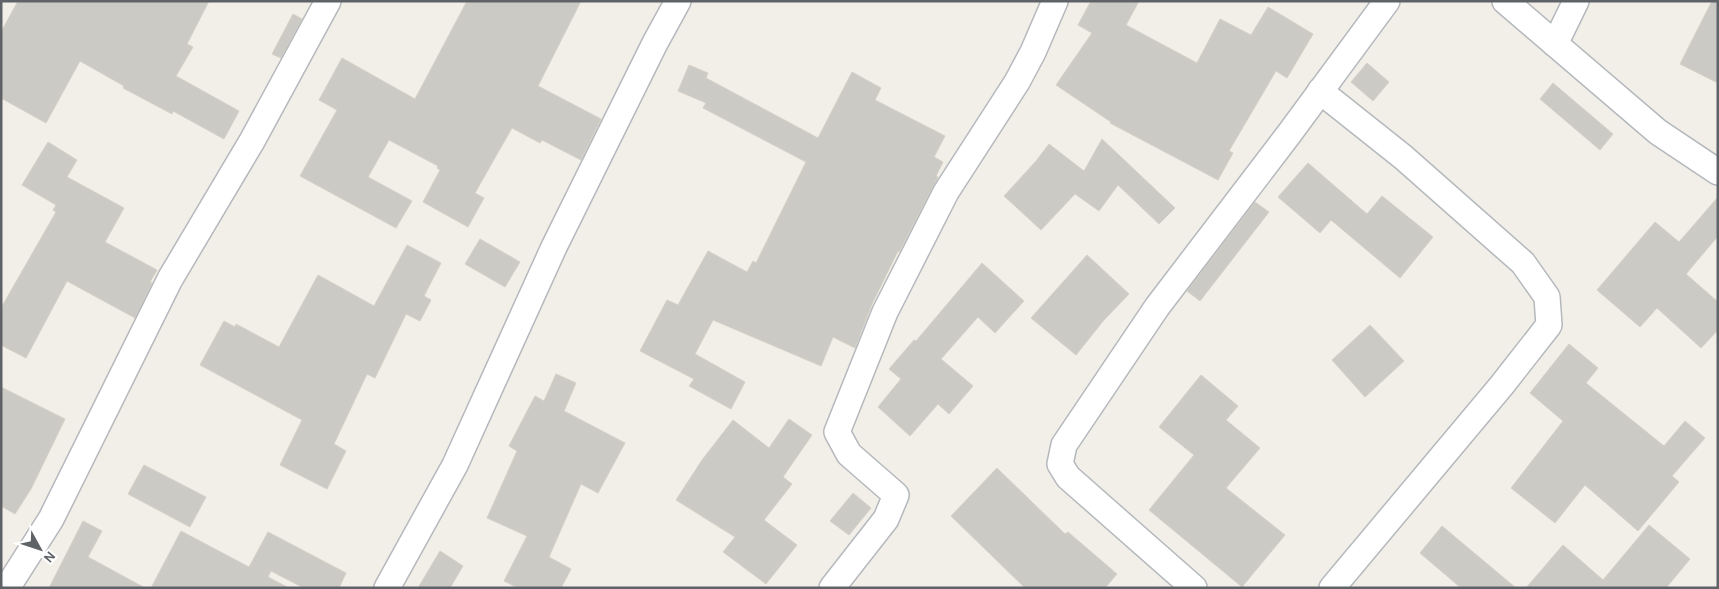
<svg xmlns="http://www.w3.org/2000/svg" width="1719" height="589" viewBox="0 0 1719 589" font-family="Karla,sans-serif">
  <rect width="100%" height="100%" fill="#f1efe8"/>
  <!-- building -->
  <g fill="#cccac5" stroke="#d6d1c6">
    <polygon points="18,1 209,1 187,44 193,47 176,76 239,111 224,139 173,111 172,114 123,88 124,86 80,61 46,123 1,98 1,32"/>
    <polygon points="467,1 581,1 538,86 601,119 581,160 542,140 540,143 512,128 475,193 484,198 468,227 423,202 440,170 437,168 438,166 389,140 368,177 412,201 396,228 300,176 337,110 319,100 342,58 415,99"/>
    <polygon points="1091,1 1139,1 1126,25 1197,63 1220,19 1251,35 1268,7 1313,34 1287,78 1276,71 1229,151 1233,153 1218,180 1110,123 1111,122 1056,85 1092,33 1078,25"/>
    <polygon points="1712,1 1718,1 1718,83 1680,64"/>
    <polygon points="293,14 302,19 281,58 272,54"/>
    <polygon points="1367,63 1389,82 1373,101 1351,82"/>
    <polygon points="689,65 708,73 706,78 818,138 852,72 881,88 875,100 945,136 934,157 943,162 936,176 938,177 899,252 898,251 872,304 855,348 833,337 821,366 713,320 695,354 745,382 731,409 689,386 694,379 640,351 667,300 678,305 708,251 747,272 753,261 756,263 806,162 703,108 706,103 678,91"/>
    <polygon points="1553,83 1613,134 1600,150 1540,99"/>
    <polygon points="1102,139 1175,208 1159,224 1118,185 1099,211 1075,194 1041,230 1004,196 1036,161 1049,144 1084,171"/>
    <polygon points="48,142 77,160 67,177 124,208 105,242 157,270 150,282 152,283 135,318 67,281 26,358 1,345 1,308 56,212 53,210 56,205 22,185"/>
    <polygon points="1308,163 1367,214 1382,196 1433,237 1400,278 1331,220 1320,233 1278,197"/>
    <polygon points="1718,197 1718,236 1686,274 1718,302 1718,330 1701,348 1657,308 1640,327 1597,290 1655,222 1679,242"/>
    <polygon points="1255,202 1269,212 1200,301 1187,291"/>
    <polygon points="480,239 520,262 505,287 465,264"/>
    <polygon points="407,245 441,263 424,296 431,300 420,321 406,314 375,378 367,374 334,444 346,451 327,489 280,465 302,420 200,365 224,321 235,327 236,324 279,347 318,275 374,306"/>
    <polygon points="1087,255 1129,294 1104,320 1076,355 1031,318"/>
    <polygon points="982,263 1024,301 995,333 978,317 941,359 973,386 949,414 938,404 910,436 878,407 901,379 889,369 914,340 916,341"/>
    <polygon points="1370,325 1404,361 1365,397 1332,360"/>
    <polygon points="1569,344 1598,368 1586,383 1664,446 1685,421 1705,438 1672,476 1679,482 1638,531 1585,485 1555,523 1511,488 1563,421 1530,393"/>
    <polygon points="556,374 576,383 564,411 625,443 598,493 581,484 549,557 571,569 561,588 518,588 504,581 527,536 487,518 517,451 509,446 535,396 544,401"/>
    <polygon points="1201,375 1238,406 1226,420 1260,448 1226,488 1285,535 1242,587 1149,510 1194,455 1159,427"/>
    <polygon points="1,387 65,419 31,489 15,514 1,506"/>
    <polygon points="789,419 812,435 783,477 792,484 764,520 797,545 766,584 723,552 735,537 676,500 702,460 733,420 769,448"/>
    <polygon points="144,465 206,497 190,527 128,494"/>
    <polygon points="997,468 1065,534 1068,532 1117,574 1105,588 1025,588 951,516"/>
    <polygon points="853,493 871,508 849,535 830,521"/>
    <polygon points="83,521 102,531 88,557 145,588 49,588"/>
    <polygon points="1649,525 1690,559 1666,588 1526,588 1563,545 1603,580"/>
    <polygon points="1442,526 1516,588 1461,588 1420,553"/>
    <polygon points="181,531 249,567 268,532 346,573 339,588 304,588 271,571 268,577 289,588 151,588"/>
    <polygon points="440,551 463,566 450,588 418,588"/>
  </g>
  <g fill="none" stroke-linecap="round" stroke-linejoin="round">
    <defs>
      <g id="minor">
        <polyline points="1505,1 1658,132 1718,172"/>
        <polyline points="1555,44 1576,1"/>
        <polyline points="1320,91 1403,157 1523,263 1547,297 1549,325 1502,385 1332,588"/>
        <polyline points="7,588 51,519 170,279 252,141 328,1"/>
        <polyline points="387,588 455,465 554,247 655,43 678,1"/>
        <polyline points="832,588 886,519 896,495 849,454 837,432 885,312 946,192 1017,82 1033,52 1055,1"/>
        <polyline points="1194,588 1068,477 1060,464 1064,445 1157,307 1289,134 1387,1"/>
      </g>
    </defs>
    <!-- minor casing -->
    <use href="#minor" stroke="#b5b8bc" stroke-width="28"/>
    <!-- minor -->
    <use href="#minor" stroke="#fff" stroke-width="25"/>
  </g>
  <!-- border -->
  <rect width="1719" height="589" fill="none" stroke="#5f6368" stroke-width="5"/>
  <!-- north arrow -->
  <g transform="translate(40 549) rotate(130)" stroke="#ffffff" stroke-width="4" paint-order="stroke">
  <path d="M0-4L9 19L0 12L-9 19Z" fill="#5f6368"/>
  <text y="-8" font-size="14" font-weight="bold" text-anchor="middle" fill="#5f6368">N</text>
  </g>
</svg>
